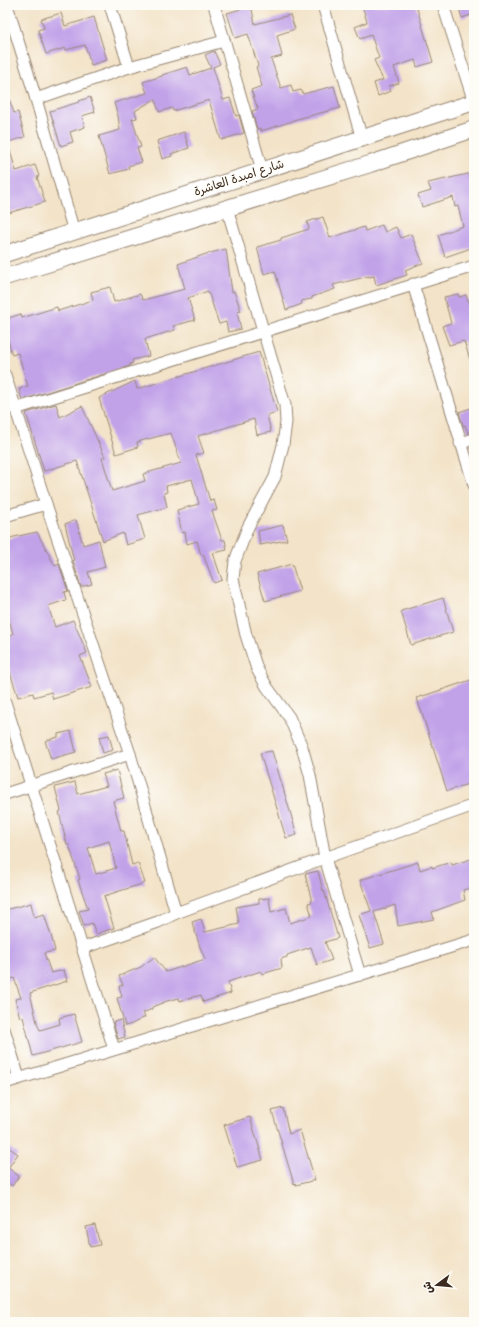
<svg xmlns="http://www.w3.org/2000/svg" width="479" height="1327" viewBox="0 0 479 1327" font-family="'Balsamiq Sans','Playpen Sans Arabic',sans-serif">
  <rect width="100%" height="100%" fill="#fdfcf7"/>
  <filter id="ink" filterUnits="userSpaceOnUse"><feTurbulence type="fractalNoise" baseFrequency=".025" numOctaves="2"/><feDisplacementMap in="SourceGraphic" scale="8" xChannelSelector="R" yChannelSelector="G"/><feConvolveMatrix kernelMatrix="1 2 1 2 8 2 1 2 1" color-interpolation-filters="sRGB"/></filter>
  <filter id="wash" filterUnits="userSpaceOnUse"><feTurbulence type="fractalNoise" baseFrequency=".012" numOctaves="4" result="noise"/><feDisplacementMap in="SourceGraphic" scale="16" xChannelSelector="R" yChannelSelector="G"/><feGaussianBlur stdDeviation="0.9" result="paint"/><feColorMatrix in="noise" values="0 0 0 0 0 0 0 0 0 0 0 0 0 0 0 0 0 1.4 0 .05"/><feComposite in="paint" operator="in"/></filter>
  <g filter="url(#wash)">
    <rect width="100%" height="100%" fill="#f3e3c8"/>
    <g id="blocks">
      <!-- building -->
      <g fill="#c1a2e9" fill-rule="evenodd">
        <polygon points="239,5 251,5 255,24 290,15 295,29 277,35 282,56 271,59 281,88 291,85 293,92 301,90 303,94 334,86 340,108 293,120 293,121 261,131 260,128 257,129 252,111 258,109 251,90 262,86 256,67 258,66 248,34 235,38 227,13 241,9"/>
        <polygon points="362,5 416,5 433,62 417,67 415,60 394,67 399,83 389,86 391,91 378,96 374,83 383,80 374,60 379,58 371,35 360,39 355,27 367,22"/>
        <polygon points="458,5 474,5 474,14 462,18"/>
        <polygon points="61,13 65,26 94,17 107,60 91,65 85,45 66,50 65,48 46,54 38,30 44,28 41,19"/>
        <polygon points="214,51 220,64 213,67 223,100 230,98 236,116 239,115 244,133 221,140 209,100 173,111 172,108 159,112 155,99 135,111 137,118 132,119 141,147 137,148 142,162 128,166 129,169 110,174 99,136 120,130 118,116 114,103 147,93 143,82 162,76 162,75 187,67 190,75 211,68 205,55"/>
        <polygon points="5,93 7,93 14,113 18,112 25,137 5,143"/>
        <polygon points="90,97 95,112 82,116 85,127 70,132 73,142 61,146 50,111 79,102 79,101"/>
        <polygon points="184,132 189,148 171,154 172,156 162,159 157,141"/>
        <polygon points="5,144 8,144 16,171 35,165 39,176 37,177 45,202 5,214"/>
        <polygon points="472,173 474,183 474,247 445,257 438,235 463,226 458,206 455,207 453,197 422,207 418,195 431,191 428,183"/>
        <polygon points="323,217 330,238 364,227 365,231 382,225 385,232 396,227 401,238 411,234 423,263 405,270 407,275 376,285 374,276 369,277 369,276 333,285 335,289 312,297 312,299 301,301 302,304 286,310 275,271 264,274 257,247 281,240 281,238 309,229 307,222"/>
        <polygon points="226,249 232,292 234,291 241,311 237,312 241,329 228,332 226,322 219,324 208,291 188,298 195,320 173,326 175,330 145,339 149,356 132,360 133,363 130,364 130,366 22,400 19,389 28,386 18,353 12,355 7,336 5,337 5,319 21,314 22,318 57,307 58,311 93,300 91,292 110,287 114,302 140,294 143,300 185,289 178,264 206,254"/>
        <polygon points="458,294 459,297 466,295 474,316 474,366 472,366 464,341 449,345 442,326 451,323 444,297"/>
        <polygon points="259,352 277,412 267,415 271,432 257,435 254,419 198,436 204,453 196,455 210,501 214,500 217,510 212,511 222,540 225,540 227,550 213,553 222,580 214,583 203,554 201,555 197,541 187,544 185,532 182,533 177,510 199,504 192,479 166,486 167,492 164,493 167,507 138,515 145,539 126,545 123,533 103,541 77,461 44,471 26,413 56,404 60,417 82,406 105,457 102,458 112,491 145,481 143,474 181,463 171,433 137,442 138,447 116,454 99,398 135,381 137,389"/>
        <polygon points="474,407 474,432 468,433 465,425 463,426 459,412"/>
        <polygon points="76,520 83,545 99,540 105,567 88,572 92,584 81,587 73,561 74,561 65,524"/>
        <polygon points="283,525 287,540 260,545 258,531"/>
        <polygon points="37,532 55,566 59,564 68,591 64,592 66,600 48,606 55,627 73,620 87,653 80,656 92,687 53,699 51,692 34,697 33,693 18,697 5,657 9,656 5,647 5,638 13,634 7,611 5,611 5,539"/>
        <polygon points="292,564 300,591 265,601 257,574"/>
        <polygon points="443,598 453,632 411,645 401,611"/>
        <polygon points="474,679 474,782 447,791 417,698"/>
        <polygon points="71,731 76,752 51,759 45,741 58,737 58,734"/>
        <polygon points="109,735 113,750 103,753 99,737"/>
        <polygon points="272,751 297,835 286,838 260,753"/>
        <path d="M 117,770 L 124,798 L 113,801 L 121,831 L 124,831 L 132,865 L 138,863 L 145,883 L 104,896 L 114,928 L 96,934 L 92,923 L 84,926 L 79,911 L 88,909 L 78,880 L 80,879 L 69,845 L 67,845 L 59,812 L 61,811 L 55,787 L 75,782 L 78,794 L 107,786 L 103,774 ZM 109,841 L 116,868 L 96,874 L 88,848 Z"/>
        <polygon points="474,858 474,887 463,890 465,900 432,912 434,919 398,926 395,905 374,912 384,944 370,948 359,915 371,911 360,880 418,862 420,870 432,866 432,868 451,862 452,865"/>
        <polygon points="318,871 323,891 324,890 338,938 325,942 332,960 317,965 311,947 287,955 287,957 281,959 282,968 262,974 261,971 228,982 231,993 203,1002 201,995 180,1001 179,998 167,1001 152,1007 152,1009 143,1013 145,1017 132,1024 125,1026 117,998 122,997 119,986 123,985 119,976 141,967 154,957 166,972 205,959 200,947 192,922 201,919 205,932 239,924 236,907 259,903 259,899 269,898 271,912 286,908 290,923 312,916 308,903 312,902 305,874"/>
        <polygon points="31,903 34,917 44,914 51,935 55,951 44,953 51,973 64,970 67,981 30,993 38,1026 40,1030 60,1024 59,1018 74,1014 82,1042 33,1056 23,1017 20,1018 15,999 21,998 14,978 5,981 5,910"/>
        <polygon points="121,1020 125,1037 118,1039 113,1022"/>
        <polygon points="283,1108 289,1134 300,1130 315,1180 296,1185 295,1183 294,1184 272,1111"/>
        <polygon points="250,1117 263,1160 237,1167 224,1125"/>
        <polygon points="5,1145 18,1154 8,1168 19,1176 12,1186 5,1181"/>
        <polygon points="95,1225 100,1245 90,1247 86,1227"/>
      </g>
    </g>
  </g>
  <g filter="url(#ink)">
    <use href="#blocks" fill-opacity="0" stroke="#978673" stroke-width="1"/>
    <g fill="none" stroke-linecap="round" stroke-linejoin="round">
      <defs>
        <g id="street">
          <polyline points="7,5 36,99 74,232"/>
          <polyline points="110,5 129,67"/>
          <polyline points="214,5 262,170"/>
          <polyline points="323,5 362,139"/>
          <polyline points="443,5 474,102"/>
          <polyline points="36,99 129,67 224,41"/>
          <polyline points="227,208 285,405 286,422 283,445 275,477 248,527 235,561 233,579 246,635 257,669 267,687 289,717 302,747 310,775 325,858 360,975"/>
          <polyline points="413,284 474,485"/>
          <polyline points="5,375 46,504 130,754 176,913 158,922 83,948"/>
          <polyline points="15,409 474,266"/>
          <polyline points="460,443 474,439"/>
          <polyline points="5,516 46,504"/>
          <polyline points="5,702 114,1049"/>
          <polyline points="5,794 130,754"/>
          <polyline points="176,913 325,858 474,805"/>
          <polyline points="5,1032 19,1078"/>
          <polyline points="5,1083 474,940"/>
        </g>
        <g id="secondary">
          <polyline points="5,254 474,102"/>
          <polyline points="5,277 370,164 474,129"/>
        </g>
      </defs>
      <!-- street casing -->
      <use href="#street" stroke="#978673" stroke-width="13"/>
      <!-- secondary casing -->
      <use href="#secondary" stroke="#978673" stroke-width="18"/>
      <!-- street -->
      <use href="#street" stroke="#fff" stroke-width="11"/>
      <!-- secondary -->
      <use href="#secondary" stroke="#fff" stroke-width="16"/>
    </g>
  </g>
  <g text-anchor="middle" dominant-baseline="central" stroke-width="3" stroke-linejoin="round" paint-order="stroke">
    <!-- street labels -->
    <g font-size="12" fill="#3b2a1e" stroke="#fdfcf7">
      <text transform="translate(239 178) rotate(-18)">شارع امبدة العاشرة</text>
    </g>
  </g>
  <!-- margin -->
  <rect width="479" height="1327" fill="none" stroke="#fdfcf7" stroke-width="20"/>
  <!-- north arrow -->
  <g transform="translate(437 1285) rotate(254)" stroke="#fdfcf7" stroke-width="3" paint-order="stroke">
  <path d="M0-3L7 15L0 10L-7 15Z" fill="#3b2a1e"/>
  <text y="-6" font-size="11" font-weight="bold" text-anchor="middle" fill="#3b2a1e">ش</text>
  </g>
</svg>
